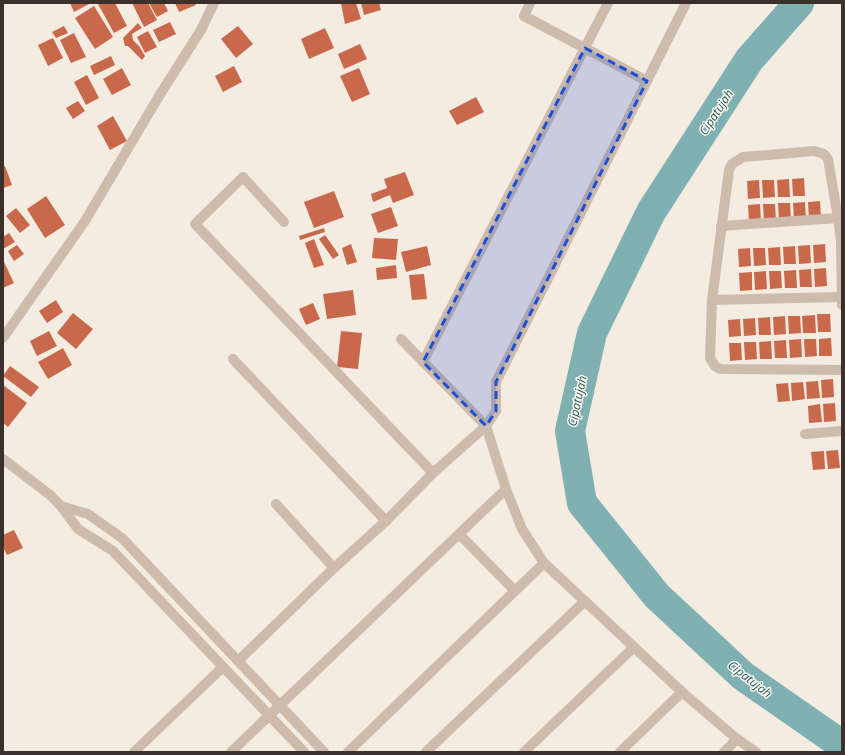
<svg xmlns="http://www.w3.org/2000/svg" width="845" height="755" viewBox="0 0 845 755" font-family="'Open Sans',sans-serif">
  <rect width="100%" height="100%" fill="#f4ebe1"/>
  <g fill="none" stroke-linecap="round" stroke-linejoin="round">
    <!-- river -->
    <polyline stroke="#7fb0b2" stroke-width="30" points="799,3 749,60 651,212 592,333 570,431 582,503 657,596 743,676 842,745"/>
  </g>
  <!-- building -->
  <g fill="#c8694b">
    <polygon points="70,3 91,3 74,12"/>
    <polygon points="100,3 115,3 127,26 114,33 98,4"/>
    <polygon points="132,3 148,3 157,20 144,27"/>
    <polygon points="149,3 164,3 168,11 157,17"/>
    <polygon points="175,3 195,3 196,5 179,12"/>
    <polygon points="341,3 356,3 361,19 345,24"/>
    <polygon points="361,3 379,3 381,10 364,15"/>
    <polygon points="94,6 113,37 95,49 75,18"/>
    <polygon points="170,22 176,34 159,42 153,30"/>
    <polygon points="138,23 142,28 132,34 133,40 139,46 145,56 142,60 128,46 125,46 123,38"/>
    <polygon points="64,26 68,33 56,38 52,32"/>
    <polygon points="238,26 253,44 236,58 221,39"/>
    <polygon points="325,28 334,48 309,59 301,39"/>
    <polygon points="148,31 157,47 145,53 137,37"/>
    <polygon points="74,33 86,57 71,63 60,40"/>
    <polygon points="53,38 63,58 48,66 38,45"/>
    <polygon points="360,44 367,59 344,69 338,54"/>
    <polygon points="111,56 115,65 94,75 90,66"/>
    <polygon points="234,66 242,82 223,92 215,76"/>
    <polygon points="122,68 131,85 112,95 103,79"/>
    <polygon points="359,68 370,94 352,102 340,76"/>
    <polygon points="87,75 99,98 86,105 74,82"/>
    <polygon points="476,97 484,112 457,125 449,111"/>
    <polygon points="78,101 85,111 73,119 66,108"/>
    <polygon points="113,116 127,141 110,150 97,126"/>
    <polygon points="5,166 12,185 3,188 3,167"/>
    <polygon points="405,172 414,195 393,203 390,195 373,202 371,194 387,188 384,179"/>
    <polygon points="804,178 805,196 793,196 792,179"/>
    <polygon points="789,179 790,197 778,197 777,180"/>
    <polygon points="759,180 760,198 748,199 747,181"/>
    <polygon points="762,180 774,180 775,197 763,198"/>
    <polygon points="334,191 344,217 314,228 304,202"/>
    <polygon points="46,196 65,225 45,238 27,209"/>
    <polygon points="820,201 821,219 809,220 808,202"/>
    <polygon points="805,202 806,220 794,220 793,203"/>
    <polygon points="778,203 790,203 791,220 779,221"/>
    <polygon points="760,204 761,222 749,222 748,205"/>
    <polygon points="763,204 775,204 776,221 764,222"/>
    <polygon points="391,207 398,226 378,233 371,214"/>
    <polygon points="16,208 30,225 20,233 6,216"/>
    <polygon points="324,228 325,232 300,240 299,236"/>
    <polygon points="9,233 15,242 3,249 3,237"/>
    <polygon points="325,235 339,255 333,259 319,239"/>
    <polygon points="374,238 398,239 396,260 372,258"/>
    <polygon points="314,239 324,265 314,268 305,243"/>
    <polygon points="351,244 357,262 347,265 342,248"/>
    <polygon points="825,244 826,262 814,263 813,245"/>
    <polygon points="17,245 24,254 14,261 8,251"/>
    <polygon points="810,245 811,263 799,264 798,246"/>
    <polygon points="427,246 431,265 406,272 401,252"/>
    <polygon points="795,246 796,264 784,264 783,247"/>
    <polygon points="780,247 781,265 769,265 768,248"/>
    <polygon points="750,248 751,266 739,267 738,249"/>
    <polygon points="753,248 765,248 766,265 754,266"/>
    <polygon points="3,260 14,283 3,288"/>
    <polygon points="396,265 397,278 377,280 376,268"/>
    <polygon points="826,268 827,286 815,287 814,269"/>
    <polygon points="811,269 812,287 800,287 799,270"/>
    <polygon points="796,270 797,288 785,288 784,271"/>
    <polygon points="766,271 767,289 755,290 754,272"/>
    <polygon points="769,271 781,271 782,288 770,289"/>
    <polygon points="752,272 752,290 740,291 739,273"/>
    <polygon points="424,274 427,299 412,300 409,275"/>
    <polygon points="353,290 356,315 327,319 323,294"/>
    <polygon points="56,300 63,312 47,323 39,311"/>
    <polygon points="313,303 320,319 306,325 299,309"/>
    <polygon points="73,313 93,329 76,349 57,333"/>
    <polygon points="817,314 830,314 831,332 818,332"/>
    <polygon points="815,315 816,333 803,333 802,316"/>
    <polygon points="785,316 786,334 774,335 773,317"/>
    <polygon points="788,316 800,316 801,333 789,334"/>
    <polygon points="770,317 771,335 759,335 758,318"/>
    <polygon points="755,318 756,335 744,336 743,319"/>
    <polygon points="740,319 741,336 729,337 728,320"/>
    <polygon points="49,331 57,346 37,356 30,341"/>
    <polygon points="341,331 362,333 358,369 337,367"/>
    <polygon points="831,338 832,356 819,356 819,339"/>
    <polygon points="801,339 802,357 790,358 789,340"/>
    <polygon points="804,339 816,339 817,356 805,357"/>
    <polygon points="786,340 787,358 775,358 774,341"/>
    <polygon points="771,341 772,359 760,359 759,342"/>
    <polygon points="744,342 756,342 757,359 745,360"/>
    <polygon points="729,343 741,343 742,360 730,361"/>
    <polygon points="63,348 72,365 48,379 38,362"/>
    <polygon points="10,366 39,387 31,397 3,376"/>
    <polygon points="833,379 834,397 822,398 821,380"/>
    <polygon points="818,381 820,398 807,399 806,382"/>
    <polygon points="803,382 805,399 792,401 791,383"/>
    <polygon points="788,383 790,401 778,402 776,384"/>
    <polygon points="3,385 27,403 8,427 3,423"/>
    <polygon points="835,403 836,421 824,422 823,404"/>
    <polygon points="820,404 822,422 809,423 808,406"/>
    <polygon points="838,450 840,468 828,469 826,451"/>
    <polygon points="824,451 825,469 813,470 811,452"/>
    <polygon points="14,530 23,548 7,555 3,547 3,535"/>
  </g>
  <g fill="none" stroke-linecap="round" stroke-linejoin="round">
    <!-- minor -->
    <g stroke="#cdbbac" stroke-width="10">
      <polyline points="530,3 524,16 647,81"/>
      <polyline points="838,218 828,159 824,154 814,151 743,157 732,164 729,170 712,300 710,358 715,366 720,369 842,370"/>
      <polyline points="284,222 243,177 195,224 433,473"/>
      <polyline points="721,226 838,218 841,241 842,305"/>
      <polyline points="712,300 842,297"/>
      <polyline points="3,338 85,221 159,96 201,30 214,3"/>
      <polyline points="401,339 486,426 506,489 522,529 544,563 682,692 737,739 756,752"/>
      <polyline points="233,359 386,521"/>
      <polyline points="423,362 608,3"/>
      <polyline points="805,434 842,431"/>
      <polyline points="3,459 50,495 61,506 78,529 113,551 304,752"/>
      <polyline points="276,504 334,568"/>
      <polyline points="61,506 88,514 122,538 324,752"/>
      <polyline points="459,534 515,591"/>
      <polyline points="238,661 334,568 386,521 433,473 486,426 496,411 496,382 686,3"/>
      <polyline points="134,752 223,667"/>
      <polyline points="231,752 506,489"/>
      <polyline points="348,752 544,563"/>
      <polyline points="426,752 585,601"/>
      <polyline points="524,752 634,647"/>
      <polyline points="620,752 682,692"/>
      <polyline points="724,752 737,739"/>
    </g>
  </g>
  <!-- marked area -->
  <path fill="#1d4ed8" fill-opacity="0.2" stroke="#1d4ed8" stroke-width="3" stroke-dasharray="8 5" stroke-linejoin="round" d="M 585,48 L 647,81 L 496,382 L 496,411 L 486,426 L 423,362 Z"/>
  <g text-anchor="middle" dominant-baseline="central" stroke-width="3" stroke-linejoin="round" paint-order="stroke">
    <!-- water labels -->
    <g font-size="12" font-style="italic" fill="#1f5a5e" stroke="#fbf5ee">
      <text transform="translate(716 112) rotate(-57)">Cipatujah</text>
      <text transform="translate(577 401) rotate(-78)">Cipatujah</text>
      <text transform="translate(750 679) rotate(38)">Cipatujah</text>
    </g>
  </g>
  <!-- border -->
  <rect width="845" height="755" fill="none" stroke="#3b302b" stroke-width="8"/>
</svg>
